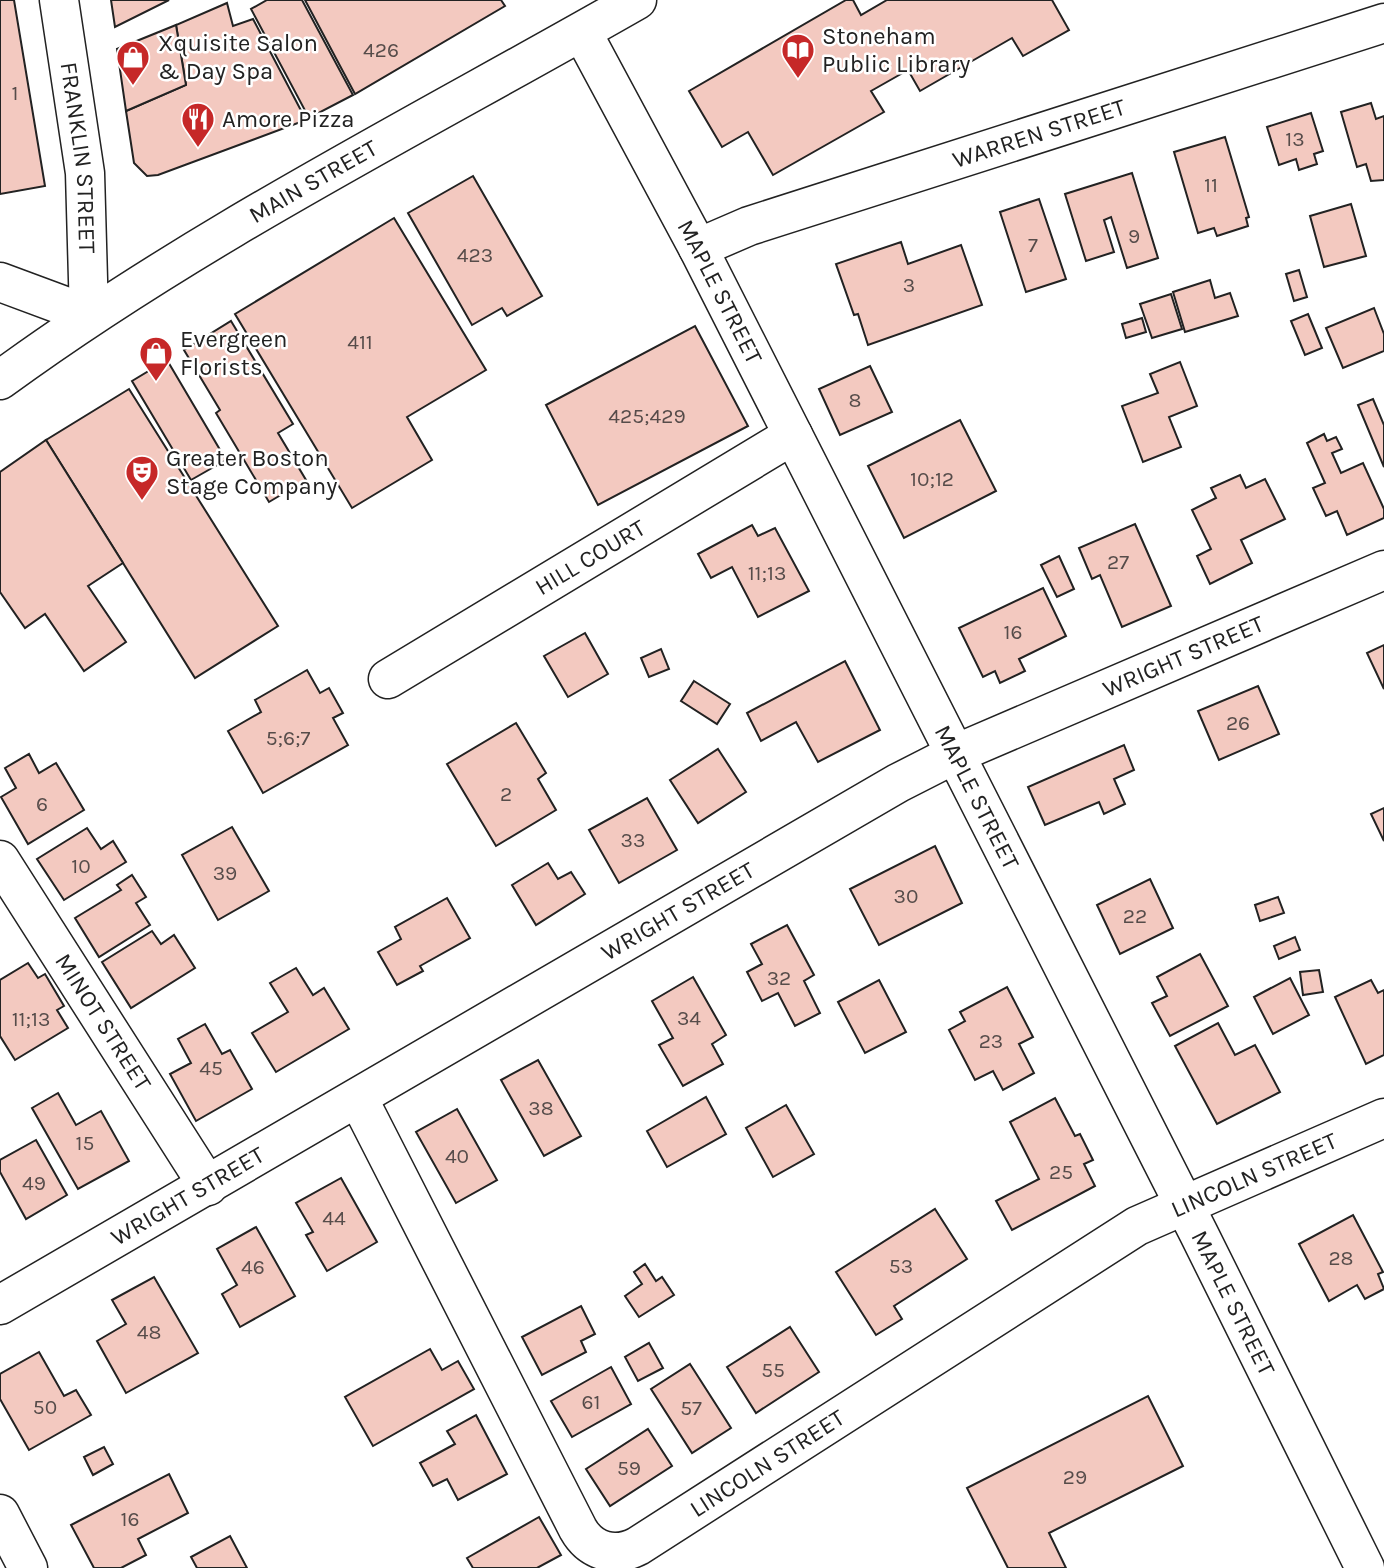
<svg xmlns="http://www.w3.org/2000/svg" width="1384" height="1568" viewBox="0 0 1384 1568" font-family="Karla,sans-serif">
  <rect width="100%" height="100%" fill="#fff"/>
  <!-- building -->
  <g fill="#f3c9c0" stroke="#222" stroke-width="2">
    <polygon points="0,0 14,0 45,186 0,194"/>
    <polygon points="111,0 169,0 115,27"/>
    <polygon points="267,0 302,0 353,95 309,118 251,9"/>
    <polygon points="305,0 501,0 505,6 355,94"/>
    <polygon points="846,0 853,0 861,15 887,0 1052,0 1069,30 1023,56 1012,38 920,91 908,70 871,91 884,112 773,175 748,132 722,147 689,91"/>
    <polygon points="227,3 233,26 253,19 306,120 158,175 147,176 134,163 126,111 186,85 176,25"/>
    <polygon points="176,25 186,85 126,111 117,49"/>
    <polygon points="1371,103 1376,119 1384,116 1384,180 1371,181 1366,164 1357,167 1341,112"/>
    <polygon points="1311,113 1323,151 1314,154 1317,164 1299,170 1296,159 1279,165 1267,127"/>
    <polygon points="1225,137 1249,217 1246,218 1248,226 1217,236 1214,228 1198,233 1174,152"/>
    <polygon points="1132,173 1158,258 1127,268 1111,217 1104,220 1114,252 1086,261 1065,194"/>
    <polygon points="473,176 542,296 507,316 502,308 472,325 408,213"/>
    <polygon points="1039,199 1066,279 1026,292 1000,212"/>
    <polygon points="1351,204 1366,256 1324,267 1310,216"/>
    <polygon points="394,218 486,370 407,417 432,460 352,508 235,314"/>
    <polygon points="901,242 908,264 961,245 982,305 868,345 858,314 854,315 836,264"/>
    <polygon points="1299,270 1307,297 1294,301 1286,274"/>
    <polygon points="1210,280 1215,298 1230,293 1238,316 1185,332 1173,292"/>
    <polygon points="1171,294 1182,329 1152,338 1140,304"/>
    <polygon points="1374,308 1384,334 1384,351 1343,368 1326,328"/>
    <polygon points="1308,314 1322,348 1305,355 1291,321"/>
    <polygon points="1142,318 1146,332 1126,338 1122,324"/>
    <polygon points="231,321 293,424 278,433 306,480 269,502 216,413 220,410 184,350"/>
    <polygon points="695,326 748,426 598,505 546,405"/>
    <polygon points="167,360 226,460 191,480 132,381"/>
    <polygon points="1180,362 1197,406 1169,417 1181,447 1143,462 1122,406 1158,393 1150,374"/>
    <polygon points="870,366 892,412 840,435 819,389"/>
    <polygon points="129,389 278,626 195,678 46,440"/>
    <polygon points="1373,399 1384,425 1384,467 1358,405"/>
    <polygon points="960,420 996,491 904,538 868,466"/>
    <polygon points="1324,434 1327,441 1336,437 1342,449 1332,453 1341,473 1363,463 1384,509 1384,518 1347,535 1337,511 1326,516 1313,488 1325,483 1307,443"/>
    <polygon points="46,440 123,563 88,586 126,642 84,671 45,614 25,628 0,592 0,472"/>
    <polygon points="1240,475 1246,488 1265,479 1285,519 1241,540 1252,563 1210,584 1197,556 1211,549 1192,510 1216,498 1211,488"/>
    <polygon points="1135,524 1171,606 1122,627 1100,575 1092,579 1079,548"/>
    <polygon points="752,525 758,536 775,528 809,591 758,617 732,567 711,578 698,554"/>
    <polygon points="1059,556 1074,589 1057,597 1041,565"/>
    <polygon points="1043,588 1066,636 1019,659 1025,671 1000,683 995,671 983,677 959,628"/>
    <polygon points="585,633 608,674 568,697 544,656"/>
    <polygon points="1384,645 1384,689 1367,653"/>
    <polygon points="661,649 669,669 649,677 641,658"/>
    <polygon points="845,661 880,730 818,762 796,722 761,741 747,713"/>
    <polygon points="307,670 320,693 329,688 343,713 333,718 348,745 263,793 228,731 261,712 255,700"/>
    <polygon points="694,681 730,704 717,724 681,701"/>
    <polygon points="1258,686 1279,734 1219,760 1198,711"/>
    <polygon points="516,723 546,773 538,779 556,810 496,846 447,764"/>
    <polygon points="1124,745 1134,770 1114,779 1125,804 1104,814 1099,802 1045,825 1028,787"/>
    <polygon points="718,749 746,792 698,823 670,780"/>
    <polygon points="29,754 39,773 56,763 84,810 28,844 1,797 16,788 5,768"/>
    <polygon points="647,798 677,850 619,883 589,830"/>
    <polygon points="1384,808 1384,841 1371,814"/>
    <polygon points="232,827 269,891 218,920 182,855"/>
    <polygon points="87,828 101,849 113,841 126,862 64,900 37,859"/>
    <polygon points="935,846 962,903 879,945 850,889"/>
    <polygon points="548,863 558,879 571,872 585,894 536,925 512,885"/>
    <polygon points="132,875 146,897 136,903 150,925 99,957 75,918 121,890 117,885"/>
    <polygon points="1150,879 1173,928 1120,954 1097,905"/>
    <polygon points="1278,897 1284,913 1260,921 1255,905"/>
    <polygon points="447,898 470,938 420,966 423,971 397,985 378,952 401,939 395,927"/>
    <polygon points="787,925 814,975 804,981 820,1013 795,1026 778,993 762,1001 747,972 762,964 751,944"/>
    <polygon points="152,931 161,944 174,935 195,968 131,1008 102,962"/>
    <polygon points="1295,937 1300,950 1279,959 1274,946"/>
    <polygon points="1200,954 1228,1006 1170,1036 1152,1003 1167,996 1157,977"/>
    <polygon points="28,963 38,978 45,974 64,1006 57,1010 68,1028 15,1060 0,1036 0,980"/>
    <polygon points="296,968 313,995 324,988 349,1029 276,1072 252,1033 288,1012 270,983"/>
    <polygon points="1319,970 1323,992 1303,995 1300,972"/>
    <polygon points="693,977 726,1035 712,1044 723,1064 683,1086 659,1045 673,1038 652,1001"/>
    <polygon points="1290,978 1309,1015 1273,1034 1254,997"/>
    <polygon points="879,980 906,1032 865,1053 838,1002"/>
    <polygon points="1371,980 1378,993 1384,990 1384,1055 1366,1064 1335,997"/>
    <polygon points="1007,987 1033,1037 1019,1044 1034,1073 1003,1090 993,1071 975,1080 949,1030 965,1021 960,1012"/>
    <polygon points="1218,1023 1235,1055 1255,1045 1280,1092 1217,1124 1175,1046"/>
    <polygon points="205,1024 222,1054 230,1050 252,1089 196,1121 170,1074 191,1063 178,1039"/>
    <polygon points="538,1060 581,1136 544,1156 501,1080"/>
    <polygon points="58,1093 76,1125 101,1111 129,1161 78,1189 32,1108"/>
    <polygon points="706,1097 726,1134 667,1167 647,1131"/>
    <polygon points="1055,1098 1075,1136 1080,1134 1093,1160 1084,1164 1095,1186 1012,1230 996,1201 1039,1179 1010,1122"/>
    <polygon points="786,1105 814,1154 773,1177 746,1128"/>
    <polygon points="457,1109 497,1180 456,1203 416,1132"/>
    <polygon points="36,1140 67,1195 26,1219 0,1172 0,1160"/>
    <polygon points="341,1178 377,1242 327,1271 306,1235 313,1232 296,1203"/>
    <polygon points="935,1209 967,1259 894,1306 902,1319 876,1335 836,1272"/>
    <polygon points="1353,1215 1383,1272 1378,1274 1384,1289 1365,1299 1357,1285 1329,1301 1299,1244"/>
    <polygon points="256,1227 295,1296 240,1327 222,1294 237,1285 217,1249"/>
    <polygon points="645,1264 656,1281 662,1277 674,1295 639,1317 625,1296 642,1284 634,1272"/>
    <polygon points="154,1277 198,1353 126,1393 97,1341 126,1324 112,1300"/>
    <polygon points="581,1306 595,1334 581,1341 586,1352 542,1375 522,1337"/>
    <polygon points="790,1327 819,1372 756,1413 727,1367"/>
    <polygon points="649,1343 663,1368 638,1381 625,1357"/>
    <polygon points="430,1349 442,1370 458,1361 474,1389 373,1446 345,1397"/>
    <polygon points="39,1352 64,1396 76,1390 91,1415 29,1450 0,1399 0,1374"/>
    <polygon points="690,1364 731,1428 692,1453 651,1389"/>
    <polygon points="611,1367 631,1404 572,1437 551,1401"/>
    <polygon points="1148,1396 1183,1466 1049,1533 1066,1568 1008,1568 967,1488"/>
    <polygon points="476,1415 507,1474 458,1500 447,1479 433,1486 420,1463 455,1444 447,1431"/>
    <polygon points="648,1429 672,1466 610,1506 586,1469"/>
    <polygon points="104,1447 113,1464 93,1475 84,1457"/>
    <polygon points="169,1474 188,1513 138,1539 146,1555 121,1568 94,1568 71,1525"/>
    <polygon points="539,1517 561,1555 537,1568 473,1568 467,1558"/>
    <polygon points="230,1536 247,1568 197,1568 191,1557"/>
  </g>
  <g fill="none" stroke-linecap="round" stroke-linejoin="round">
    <defs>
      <g id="minor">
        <path id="s1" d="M 582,32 L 698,248 L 1199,1234 L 1365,1568"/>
        <path id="s2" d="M 698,248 L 749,226 L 1384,23"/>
        <polyline points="0,282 89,315"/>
        <path id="s3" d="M 388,679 L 793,435"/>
        <path id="s4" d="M 0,860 L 208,1186"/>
        <path id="s5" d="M 358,1098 L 578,1529 C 591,1552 615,1558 638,1546 L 1137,1226 L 1384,1118"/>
        <path id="s6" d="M 0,1305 L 898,783 L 953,755 L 1384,570"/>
        <polyline points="0,1514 28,1568"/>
      </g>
      <g id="major">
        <path id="s7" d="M 59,0 L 85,173 L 89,315"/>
        <path id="s8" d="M 0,380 C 200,234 422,123 637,0"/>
      </g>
    </defs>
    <!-- minor casing -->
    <use href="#minor" stroke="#222" stroke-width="41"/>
    <!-- major casing -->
    <use href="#major" stroke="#222" stroke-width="41"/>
    <!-- minor -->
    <use href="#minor" stroke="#fff" stroke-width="38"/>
    <!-- major -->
    <use href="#major" stroke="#fff" stroke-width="38"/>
  </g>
  <!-- icons -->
  <defs>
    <symbol id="library-pin" viewBox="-11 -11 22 30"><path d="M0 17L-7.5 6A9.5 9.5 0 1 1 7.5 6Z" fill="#c62828" stroke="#fff"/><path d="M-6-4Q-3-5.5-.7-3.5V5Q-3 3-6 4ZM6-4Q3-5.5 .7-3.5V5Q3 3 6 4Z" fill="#fff"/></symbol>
    <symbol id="shop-pin" viewBox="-11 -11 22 30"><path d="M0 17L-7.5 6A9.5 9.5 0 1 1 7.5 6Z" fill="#c62828" stroke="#fff"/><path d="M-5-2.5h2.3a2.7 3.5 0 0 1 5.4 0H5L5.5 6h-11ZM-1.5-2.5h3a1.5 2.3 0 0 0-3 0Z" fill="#fff"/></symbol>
    <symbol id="restaurant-pin" viewBox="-11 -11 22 30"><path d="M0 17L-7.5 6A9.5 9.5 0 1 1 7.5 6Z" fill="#c62828" stroke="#fff"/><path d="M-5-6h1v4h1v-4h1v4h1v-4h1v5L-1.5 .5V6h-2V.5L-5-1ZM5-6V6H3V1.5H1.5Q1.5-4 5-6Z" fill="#fff"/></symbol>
    <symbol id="theatre-pin" viewBox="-11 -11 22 30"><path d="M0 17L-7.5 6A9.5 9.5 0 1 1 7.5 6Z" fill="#c62828" stroke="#fff"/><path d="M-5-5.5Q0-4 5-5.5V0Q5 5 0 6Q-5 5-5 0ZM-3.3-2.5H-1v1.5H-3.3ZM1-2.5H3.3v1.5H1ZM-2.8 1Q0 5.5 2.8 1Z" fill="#fff"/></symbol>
  </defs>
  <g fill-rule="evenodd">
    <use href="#library-pin" x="779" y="31" width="38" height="52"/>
    <use href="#shop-pin" x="114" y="38" width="38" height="52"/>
    <use href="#restaurant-pin" x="179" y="100" width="38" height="52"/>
    <use href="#shop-pin" x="137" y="334" width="38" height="52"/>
    <use href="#theatre-pin" x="123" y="453" width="38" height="52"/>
  </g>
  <g text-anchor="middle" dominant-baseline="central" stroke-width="5" stroke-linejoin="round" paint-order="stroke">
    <!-- number labels -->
    <g font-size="21" fill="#564c4a">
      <text x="381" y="50">426</text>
      <text x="15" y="93">1</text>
      <text x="1295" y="139">13</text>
      <text x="1211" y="185">11</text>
      <text x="1134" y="236">9</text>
      <text x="1033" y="245">7</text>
      <text x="475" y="255">423</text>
      <text x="909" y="285">3</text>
      <text x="360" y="342">411</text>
      <text x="855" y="400">8</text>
      <text x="647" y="416">425;429</text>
      <text x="932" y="479">10;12</text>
      <text x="1118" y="562">27</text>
      <text x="767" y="573">11;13</text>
      <text x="1013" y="632">16</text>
      <text x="1238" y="723">26</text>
      <text x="288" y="738">5;6;7</text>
      <text x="506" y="794">2</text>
      <text x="42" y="804">6</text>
      <text x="633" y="840">33</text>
      <text x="81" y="866">10</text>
      <text x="225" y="873">39</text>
      <text x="906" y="896">30</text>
      <text x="1135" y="916">22</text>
      <text x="779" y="978">32</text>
      <text x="689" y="1018">34</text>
      <text x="31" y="1019">11;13</text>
      <text x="991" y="1041">23</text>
      <text x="211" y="1068">45</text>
      <text x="541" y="1108">38</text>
      <text x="85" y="1143">15</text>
      <text x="457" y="1156">40</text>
      <text x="1061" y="1172">25</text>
      <text x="34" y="1183">49</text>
      <text x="334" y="1218">44</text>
      <text x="1341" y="1258">28</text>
      <text x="901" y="1266">53</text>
      <text x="253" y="1267">46</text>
      <text x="149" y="1332">48</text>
      <text x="773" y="1370">55</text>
      <text x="591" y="1402">61</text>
      <text x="45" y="1407">50</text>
      <text x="691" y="1408">57</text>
      <text x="629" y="1468">59</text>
      <text x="1075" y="1477">29</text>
      <text x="130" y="1519">16</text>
    </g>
    <!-- poi labels -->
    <g font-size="24" fill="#222" stroke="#fff" text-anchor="start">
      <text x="822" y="36">Stoneham<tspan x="822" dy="28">Public Library</tspan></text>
      <text x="158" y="43">Xquisite Salon<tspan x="158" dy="28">&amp; Day Spa</tspan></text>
      <text x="222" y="119">Amore Pizza</text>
      <text x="180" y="339">Evergreen<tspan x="180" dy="28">Florists</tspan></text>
      <text x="166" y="458">Greater Boston<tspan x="166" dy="28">Stage Company</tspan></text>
    </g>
    <!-- street labels -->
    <g font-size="24" fill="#222" stroke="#fff">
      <text stroke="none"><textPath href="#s2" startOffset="360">WARREN STREET</textPath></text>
      <text stroke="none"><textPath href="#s7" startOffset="159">FRANKLIN STREET</textPath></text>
      <text stroke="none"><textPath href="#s8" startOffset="371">MAIN STREET</textPath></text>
      <text stroke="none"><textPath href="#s1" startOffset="294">MAPLE STREET</textPath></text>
      <text stroke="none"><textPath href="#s3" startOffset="236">HILL COURT</textPath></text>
      <text stroke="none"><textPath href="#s6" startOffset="1351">WRIGHT STREET</textPath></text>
      <text stroke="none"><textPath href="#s1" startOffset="861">MAPLE STREET</textPath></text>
      <text stroke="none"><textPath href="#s6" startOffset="784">WRIGHT STREET</textPath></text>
      <text stroke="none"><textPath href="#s4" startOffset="192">MINOT STREET</textPath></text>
      <text stroke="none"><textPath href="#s5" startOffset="1274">LINCOLN STREET</textPath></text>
      <text stroke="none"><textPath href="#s6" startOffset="217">WRIGHT STREET</textPath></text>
      <text stroke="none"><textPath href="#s1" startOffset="1428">MAPLE STREET</textPath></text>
      <text stroke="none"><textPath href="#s5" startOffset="707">LINCOLN STREET</textPath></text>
    </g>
  </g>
</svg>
